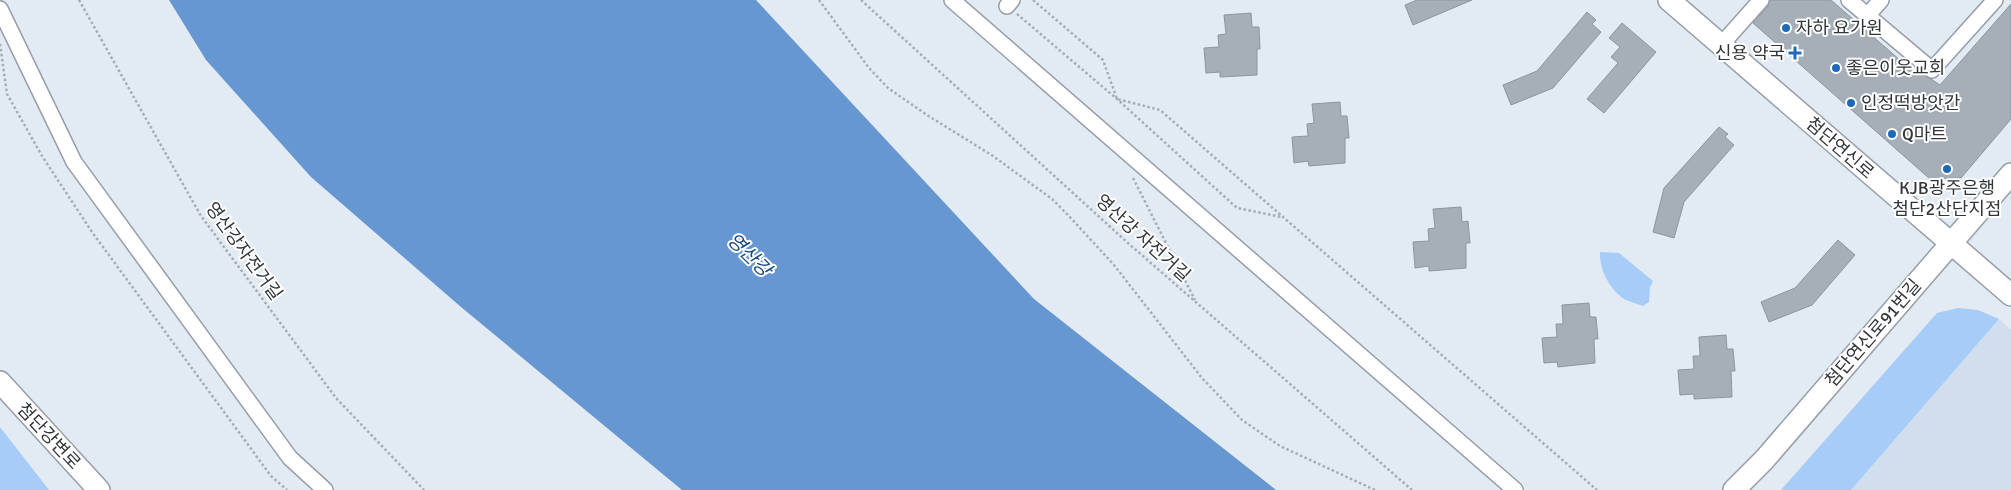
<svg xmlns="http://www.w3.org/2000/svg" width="2011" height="490" viewBox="0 0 2011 490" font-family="Signika,'Noto Sans KR',sans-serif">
  <rect width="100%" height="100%" fill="#e2eaf4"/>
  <!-- built -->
  <polygon fill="#d1deed" points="1999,319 2011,330 2011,490 1851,490"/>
  <!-- green -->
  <g fill="#a7ccf8">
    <path d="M 1600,252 L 1619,253 L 1653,281 L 1650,287 L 1649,302 L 1643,306 C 1636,303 1626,301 1621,297 C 1608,286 1599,268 1600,252 Z"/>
    <polygon points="1958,308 1978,310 1999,319 1851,490 1781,490 1937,313"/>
    <polygon points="0,427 49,490 0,490"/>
  </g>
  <!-- water -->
  <polygon fill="#6797d0" points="169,0 756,0 1034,299 1276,490 682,490 461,307 311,177 206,60"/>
  <!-- building -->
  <g fill="#a6aeb7" stroke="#8d959e">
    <polygon points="1417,0 1472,0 1413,25 1405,5"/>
    <polygon points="1770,0 1831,0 1916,74 1919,71 1940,85 2011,4 2011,119 1961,178 1930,179 1753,23 1768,6"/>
    <polygon points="1587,12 1596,20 1592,24 1601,32 1553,88 1511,105 1503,85 1537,71"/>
    <polygon points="1251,13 1252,27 1259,27 1260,49 1257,49 1257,75 1220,77 1220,72 1206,73 1204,48 1219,47 1218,35 1226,34 1224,15"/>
    <polygon points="1622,23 1656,52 1604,113 1587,99 1618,63 1611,57 1620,47 1609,38"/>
    <polygon points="1340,102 1341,116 1347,116 1349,138 1345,138 1345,163 1309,166 1308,161 1294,163 1292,137 1308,136 1307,124 1314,123 1312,104"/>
    <polygon points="1719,127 1728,134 1725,137 1734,145 1684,202 1674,238 1653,232 1664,188"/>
    <polygon points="1461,207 1462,222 1468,221 1470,243 1466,243 1466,268 1429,271 1429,266 1415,268 1413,242 1429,241 1428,229 1435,228 1433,209"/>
    <polygon points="1838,240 1855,255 1812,305 1769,322 1761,302 1795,288"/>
    <polygon points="1589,303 1590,317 1596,317 1598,339 1594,339 1595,363 1558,367 1557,362 1544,363 1542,338 1557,337 1556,324 1563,324 1562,305"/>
    <polygon points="1726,335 1727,349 1733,349 1735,371 1731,371 1732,397 1694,399 1694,394 1680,395 1678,370 1694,369 1693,356 1700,356 1699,337"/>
  </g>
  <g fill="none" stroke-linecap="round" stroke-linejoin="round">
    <defs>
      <g id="street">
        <polyline points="952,0 1515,490"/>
        <polyline points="1849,0 1932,70 1995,0"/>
        <polyline points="1007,6 1012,0"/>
        <polyline points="0,9 74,162 290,458 325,490"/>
        <polyline points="1867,16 1881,0"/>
        <polyline points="1721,45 1761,0"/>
      </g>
      <g id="secondary">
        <polyline points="1669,0 2011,295"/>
        <polyline points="0,382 99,490"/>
        <polyline points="1734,490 1764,460 2011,174"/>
      </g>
    </defs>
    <!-- street casing -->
    <use href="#street" stroke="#979ea8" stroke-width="18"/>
    <!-- secondary casing -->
    <use href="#secondary" stroke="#979ea8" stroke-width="24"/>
    <!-- path -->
    <g stroke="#a6acb4" stroke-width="2.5" stroke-dasharray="2.5 2.5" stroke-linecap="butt">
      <polyline points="79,0 201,216 336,398 424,490"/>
      <polyline points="819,0 869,68 888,88 927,115 993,156 1052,199 1068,215 1114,265 1202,378 1242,420 1280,446 1375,490"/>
      <polyline points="861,0 1129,244 1412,490"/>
      <polyline points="1033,0 1103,60 1117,99 1160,110 1597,490"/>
      <polyline points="1017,14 1117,99 1237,208 1282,217"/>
      <polyline points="0,44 7,94 42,156 92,232 271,476 287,490"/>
      <polyline points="1133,178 1195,300"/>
    </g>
    <!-- street -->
    <use href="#street" stroke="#fff" stroke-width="15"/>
    <!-- secondary -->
    <use href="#secondary" stroke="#fff" stroke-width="21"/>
  </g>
  <!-- markers -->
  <g fill="#1d6ab9" stroke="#fff" stroke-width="2">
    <circle cx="1786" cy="28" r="5"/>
    <path d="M1792.5 45.5h5v5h5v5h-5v5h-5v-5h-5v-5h5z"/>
    <circle cx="1836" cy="68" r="5"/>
    <circle cx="1851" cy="103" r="5"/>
    <circle cx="1892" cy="134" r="5"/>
    <circle cx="1947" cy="169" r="5"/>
  </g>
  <g text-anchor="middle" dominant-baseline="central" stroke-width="4" stroke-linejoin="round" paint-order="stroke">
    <!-- poi labels -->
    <g font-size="18" fill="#323539" stroke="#fff" text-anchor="start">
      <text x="1796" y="28">자하 요가원</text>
      <text x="1785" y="53" text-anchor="end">신용 약국</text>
      <text x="1846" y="68">좋은이웃교회</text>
      <text x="1861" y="103">인정떡방앗간</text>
      <text x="1902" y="134">Q마트</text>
      <text x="1947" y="188" text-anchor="middle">KJB광주은행<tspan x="1947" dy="21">첨단2산단지점</tspan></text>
    </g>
    <!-- street labels -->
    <g font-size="18" fill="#323539" stroke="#fff">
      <text transform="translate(1840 148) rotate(41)">첨단연신로</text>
      <text transform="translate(1143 238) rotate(42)">영산강 자전거길</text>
      <text transform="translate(244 251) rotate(54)">영산강자전거길</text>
      <text transform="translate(1873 333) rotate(-49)">첨단연신로91번길</text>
      <text transform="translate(49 436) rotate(47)">첨단강변로</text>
    </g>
    <!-- water labels -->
    <g font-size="19" font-style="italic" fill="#18497f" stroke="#fff">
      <text transform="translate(749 255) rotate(44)">영산강</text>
    </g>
  </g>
</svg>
